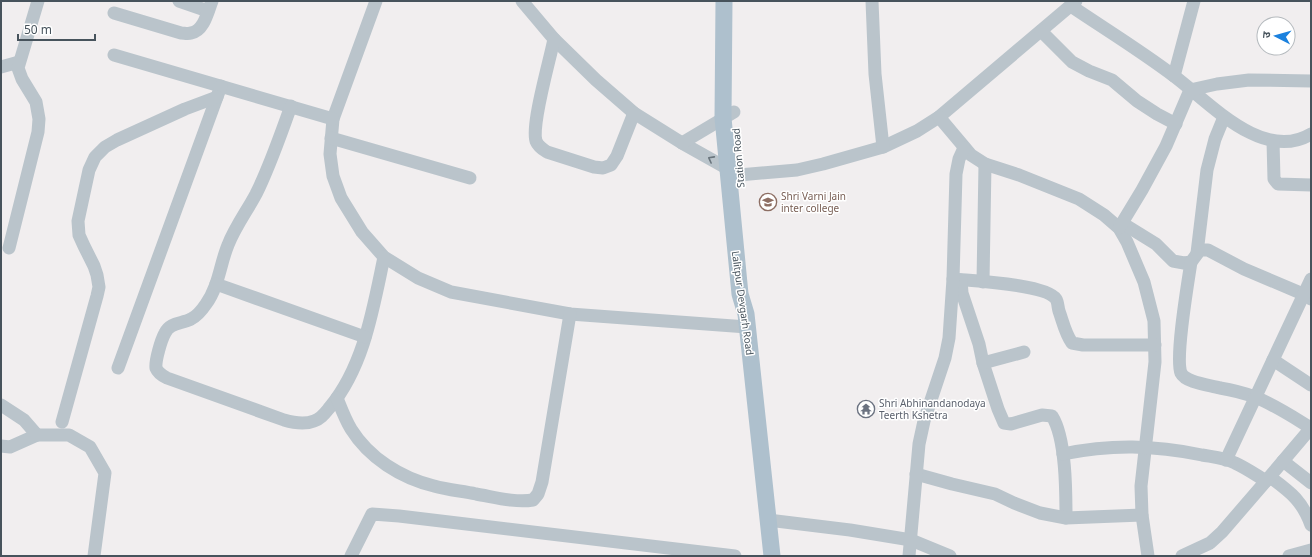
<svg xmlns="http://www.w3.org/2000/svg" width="1312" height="557" viewBox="0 0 1312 557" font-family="'Noto Sans','Noto Sans Devanagari',sans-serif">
  <rect width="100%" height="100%" fill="#f1eeef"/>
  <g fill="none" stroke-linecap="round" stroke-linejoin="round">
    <!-- minor -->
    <g stroke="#bac4cb" stroke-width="13">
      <polyline points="179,1 208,11"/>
      <polyline points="376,1 333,119 330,154 333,176 341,198 362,232 384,257 418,278 451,292 570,314 747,327"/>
      <polyline points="522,1 554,39 596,80 634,113 682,143 739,175 797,170 823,164 883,147 917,131 939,117 1076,1"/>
      <polyline points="872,1 875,74 883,147"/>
      <path d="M 1071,6 C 1105,29 1141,51 1174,76 C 1209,102 1263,163 1311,134"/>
      <path d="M 114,13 L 181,33 C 184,33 188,34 191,33 C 204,31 208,11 212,1"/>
      <polyline points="1041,31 1072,62 1089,71 1112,80 1137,101 1157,114 1176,124"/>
      <path d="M 554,39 C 550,60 531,124 536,141 C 538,146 542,149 547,152 L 594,167 L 603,168 L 611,165 L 617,156 L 634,113"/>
      <polyline points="114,55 333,119"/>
      <polyline points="1,67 19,62"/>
      <polyline points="1174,76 1194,1"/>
      <path d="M 291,106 C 280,136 270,166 256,194 C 247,211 235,227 228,245 C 220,264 219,286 206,304 C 202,310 197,316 191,319 C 182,324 170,322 165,333 C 161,340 155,361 156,368 C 158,373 163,376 167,378 L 284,420 C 294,423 304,425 314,421 C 321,419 325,413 330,407 C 364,366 373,309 384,257"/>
      <polyline points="939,117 971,155 985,164 1019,175 1079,199 1104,215 1119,228 1127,242 1144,282 1154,321 1155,362 1141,486 1142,515 1148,556"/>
      <polyline points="331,138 470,178"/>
      <polyline points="1273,141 1274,179 1278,184 1311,185"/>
      <polyline points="682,143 734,112"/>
      <polyline points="1122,223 1156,244 1173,261 1184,263 1191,262 1200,250 1208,250 1244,269 1303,294 1311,299"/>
      <polyline points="1119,228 1142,190 1166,146 1190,90 1217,84 1249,80 1311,81"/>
      <polyline points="9,248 38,132 39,119 36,102 22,79 18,68 38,1"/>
      <polyline points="1197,253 1207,170 1215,139 1224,117"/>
      <path d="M 1191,262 C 1188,282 1175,358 1181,373 C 1186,383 1210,385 1220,388 C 1232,390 1244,393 1255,397 C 1275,405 1293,417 1311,428"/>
      <path d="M 953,279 C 972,281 1046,284 1056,299 C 1058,302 1058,308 1059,311 C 1063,322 1065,333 1072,343 L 1083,345 L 1155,345"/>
      <path d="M 961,280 L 962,293 L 979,344 L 983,363 L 998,409 L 1004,423 L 1011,424 L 1042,415 L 1052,416 C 1066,438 1066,491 1066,518"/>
      <polyline points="983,282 985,164"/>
      <polyline points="216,284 365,337"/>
      <polyline points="1273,360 1311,385"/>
      <polyline points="983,363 1024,352"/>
      <polyline points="118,368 221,86"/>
      <path d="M 337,398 C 341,408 345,419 351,429 C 369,458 401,478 434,486 C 448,490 462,491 476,494 C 494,497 515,503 533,500 L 538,494 L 542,482 L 570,314"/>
      <polyline points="1,405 24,420 37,435 10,447 1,446"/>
      <polyline points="62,422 97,296 99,287 97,275 94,266 84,246 79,235 78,221 89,170 95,157 105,147 117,140 185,109 217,97"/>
      <polyline points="37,435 69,435 90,447 105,473 94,556"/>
      <path d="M 1063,454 C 1111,444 1154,445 1202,455 C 1213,457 1225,458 1235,463 C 1246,468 1256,475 1266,481"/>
      <polyline points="1226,460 1311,279"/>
      <polyline points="1283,461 1311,483"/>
      <polyline points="916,474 952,484 995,494 1014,503 1040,513 1066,518 1142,515"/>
      <path d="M 1270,477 C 1290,492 1302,500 1311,525"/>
      <polyline points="768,520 850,530 911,540 950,556"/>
      <polyline points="351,556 372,514 399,516 735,556"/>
      <polyline points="909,556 919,444 924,421 945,358 949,338 953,279 956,174 959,159 964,148"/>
      <polyline points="1182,556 1210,543 1222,532 1266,481 1311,428"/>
      <polyline points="1289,556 1311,550"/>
    </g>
    <!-- major -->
    <polyline stroke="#aec0cd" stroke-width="17" points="724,1 723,118 740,294 746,314 772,556"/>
  </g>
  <!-- one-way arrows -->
  <defs><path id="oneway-chevron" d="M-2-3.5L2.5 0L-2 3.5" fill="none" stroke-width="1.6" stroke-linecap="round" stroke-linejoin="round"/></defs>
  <use stroke="#6a757d" href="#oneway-chevron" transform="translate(711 159) rotate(-152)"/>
  <!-- icons -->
  <defs>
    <symbol id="school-ring" viewBox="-11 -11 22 22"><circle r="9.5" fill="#fff" stroke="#8d6e63" stroke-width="1.5"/><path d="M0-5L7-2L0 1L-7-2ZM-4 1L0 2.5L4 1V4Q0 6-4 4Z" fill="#8d6e63"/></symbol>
    <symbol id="temple-ring" viewBox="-11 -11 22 22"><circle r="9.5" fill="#fff" stroke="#6b7280" stroke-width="1.5"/><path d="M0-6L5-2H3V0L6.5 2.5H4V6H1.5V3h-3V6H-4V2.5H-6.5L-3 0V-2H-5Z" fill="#6b7280"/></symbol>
  </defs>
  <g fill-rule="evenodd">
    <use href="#school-ring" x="758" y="192" width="20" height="20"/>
    <use href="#temple-ring" x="856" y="399" width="20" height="20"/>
  </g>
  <g text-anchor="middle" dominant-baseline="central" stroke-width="3" stroke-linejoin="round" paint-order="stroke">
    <!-- street labels -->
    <g font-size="10" fill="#47535c" stroke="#fff">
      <text transform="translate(738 158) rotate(-95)">Station Road</text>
      <text transform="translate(743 303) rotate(82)">Lalitpur Devgarh Road</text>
    </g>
    <!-- education labels -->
    <g font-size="10" fill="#785e54" stroke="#fff" text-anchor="start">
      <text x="781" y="196">Shri Varni Jain<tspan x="781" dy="12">inter college</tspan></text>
    </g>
    <!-- worship labels -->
    <g font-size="10" fill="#5b616d" stroke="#fff" text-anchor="start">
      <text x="879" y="403">Shri Abhinandanodaya<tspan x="879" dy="12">Teerth Kshetra</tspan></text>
    </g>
  </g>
  <!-- border -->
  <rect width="1312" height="557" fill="none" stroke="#47535c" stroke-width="4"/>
  <!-- north arrow -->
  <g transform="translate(1276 36) rotate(276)"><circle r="19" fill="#ffffff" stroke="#b5babe"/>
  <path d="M0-3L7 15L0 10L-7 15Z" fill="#1b81de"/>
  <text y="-6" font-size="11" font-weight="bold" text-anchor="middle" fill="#47535c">उ</text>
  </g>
  <!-- scale -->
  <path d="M18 34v6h77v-6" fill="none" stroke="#47535c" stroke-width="2"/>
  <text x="24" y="34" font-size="12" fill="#47535c" stroke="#ffffff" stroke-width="3" paint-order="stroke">50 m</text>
</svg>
